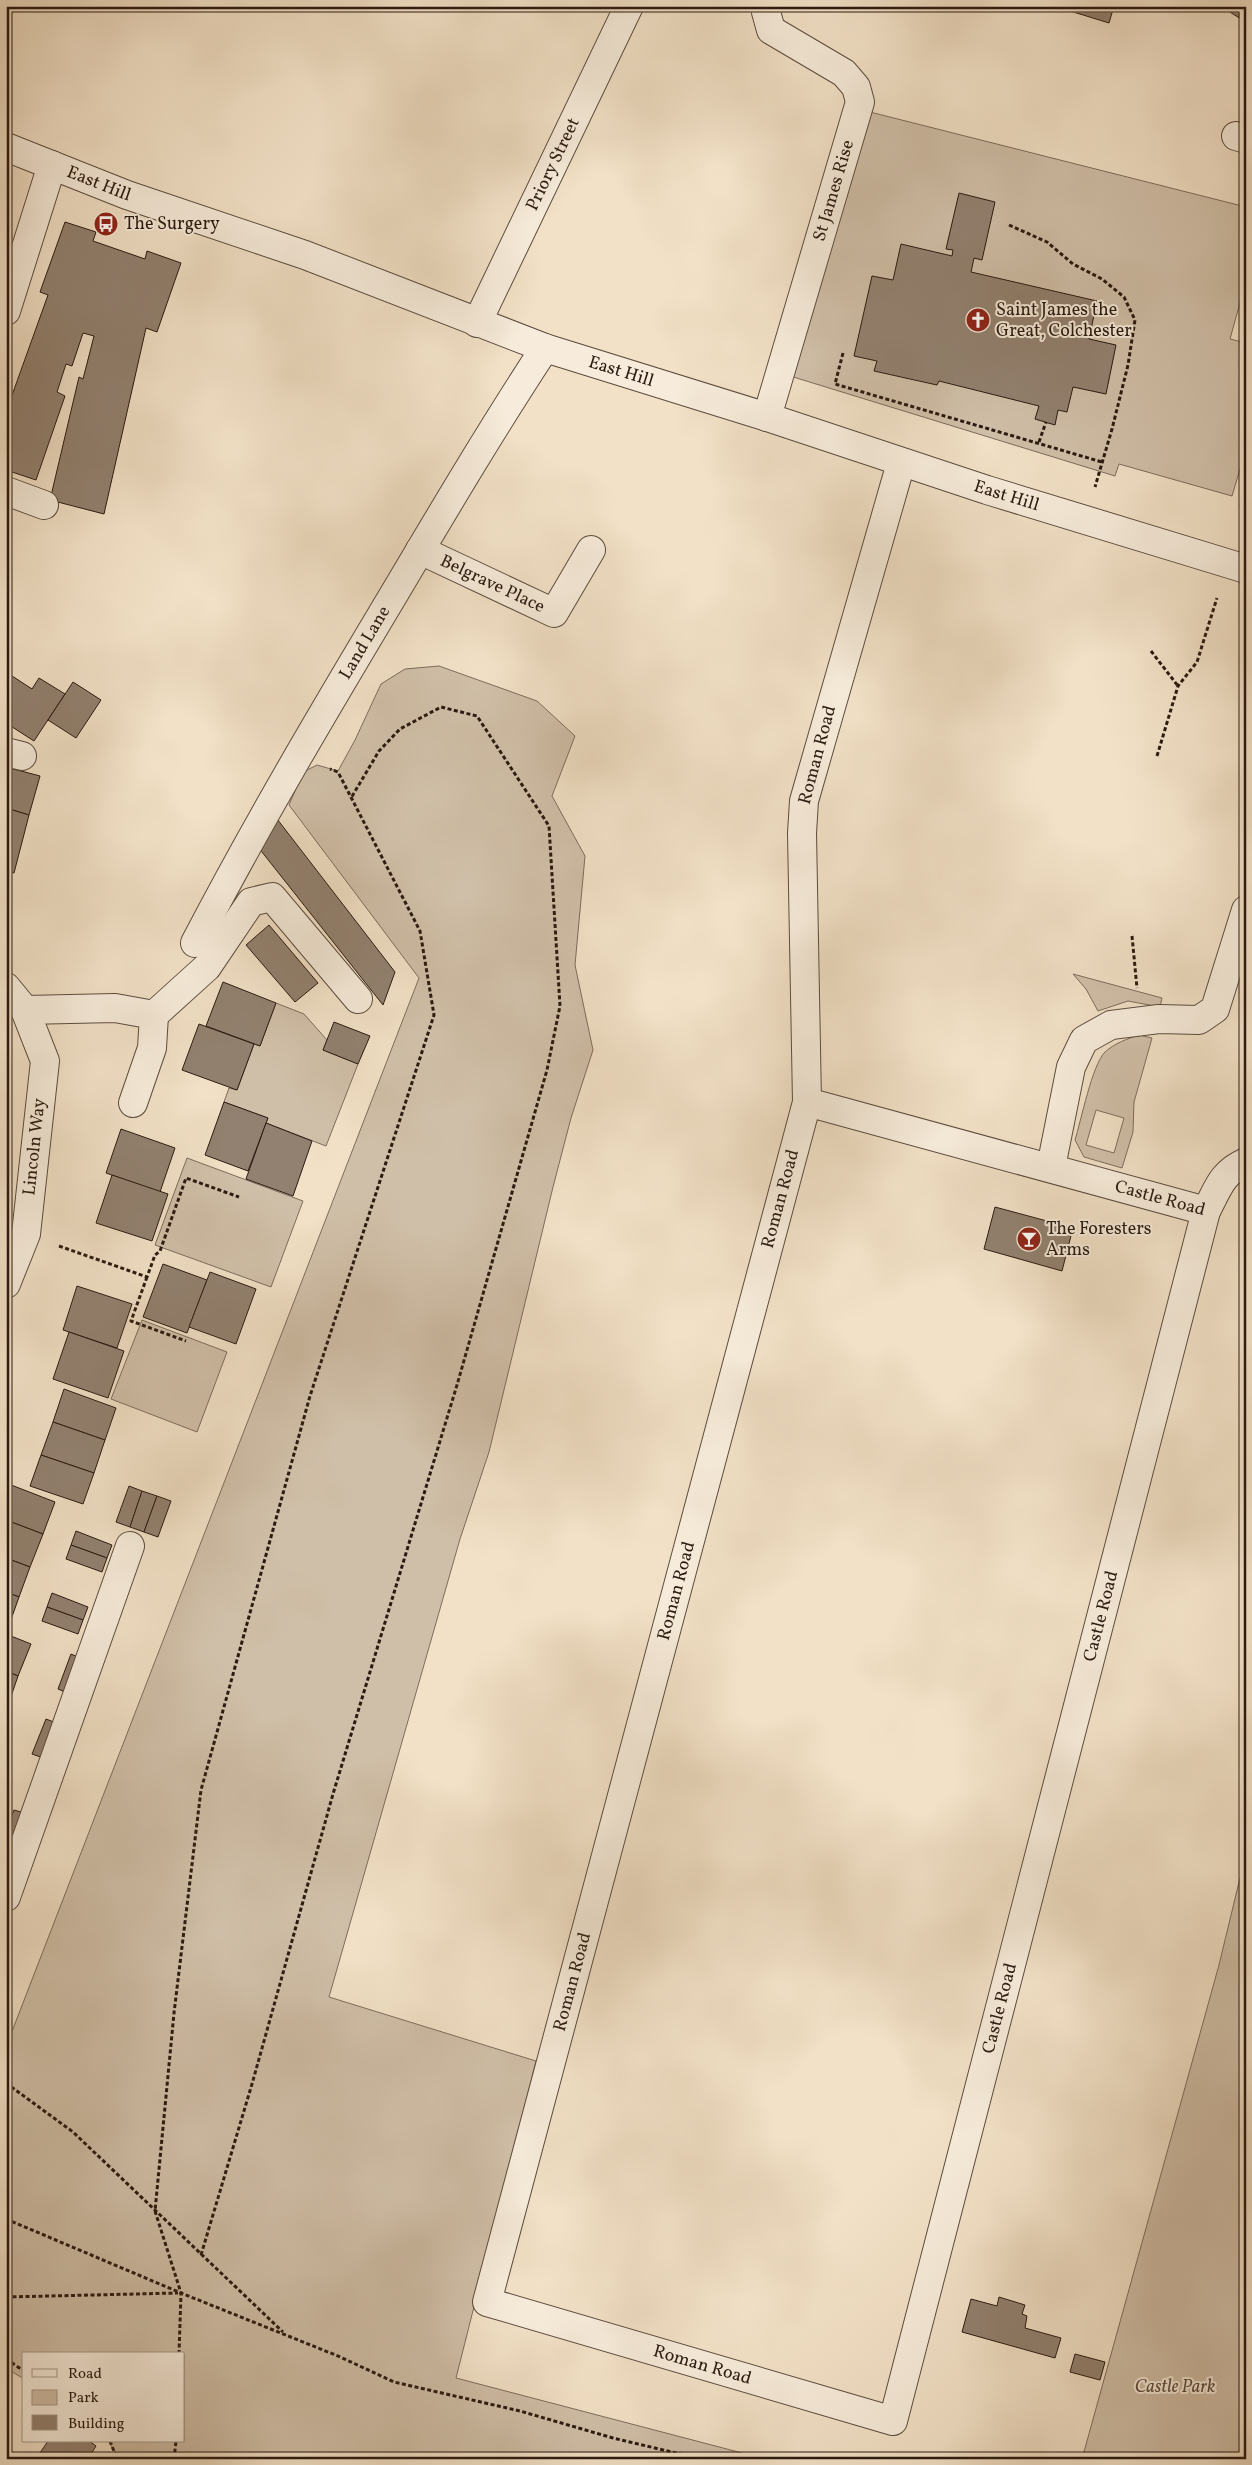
<svg xmlns="http://www.w3.org/2000/svg" width="1252" height="2465" viewBox="0 0 1252 2465" font-family="Vollkorn,serif">
  <rect width="100%" height="100%" fill="#f2e1c7"/>
  <filter id="stains"><feTurbulence type="fractalNoise" baseFrequency=".004" numOctaves="4"/><feColorMatrix values="0 0 0 0 .2 0 0 0 0 .09 0 0 0 0 .02 0 0 0 .5 -.17"/></filter>
  <radialGradient id="worn" r=".72"><stop offset=".6" stop-color="#630" stop-opacity="0"/><stop offset="1" stop-color="#630" stop-opacity=".3"/></radialGradient>
  <!-- green -->
  <g fill="#d0bfa8" stroke="#7d6c5c" fill-rule="evenodd">
    <polygon points="866,111 1246,207 1246,281 1230,339 1246,343 1246,449 1232,496 1119,464 1115,476 790,376"/>
    <polygon points="439,666 537,701 575,736 552,796 585,856 575,965 593,1050 571,1118 553,1187 489,1452 460,1539 329,1997 536,2061 456,2378 765,2459 120,2459 108,2441 184,2441 184,2354 24,2354 24,2379 6,2368 6,2047 419,978 289,805 303,772 317,765 338,771 355,740 381,684 405,669"/>
    <polygon points="1073,974 1162,998 1160,1007 1128,1001 1098,1011 1086,989"/>
    <polygon points="276,1003 304,1014 327,1040 323,1050 358,1064 326,1146 266,1123 268,1118 224,1102 229,1088 237,1090 254,1044 260,1046"/>
    <path d="M 1139,1035 L 1152,1038 L 1134,1102 L 1133,1132 L 1122,1168 L 1084,1157 L 1075,1140 C 1081,1121 1092,1065 1105,1052 C 1115,1043 1127,1039 1139,1035 ZM 1096,1110 L 1124,1118 L 1114,1153 L 1086,1145 Z"/>
    <polygon points="187,1158 303,1201 271,1287 155,1245"/>
    <polygon points="142,1320 227,1352 197,1432 111,1399"/>
    <polygon points="1246,1853 1246,2459 1082,2459 1219,1965"/>
  </g>
  <!-- building -->
  <g fill="#928170" stroke="#2a1a11">
    <polygon points="1054,6 1114,6 1109,23"/>
    <polygon points="1220,6 1246,6 1246,22"/>
    <polygon points="959,193 995,202 982,260 974,258 971,272 1097,301 1089,339 1116,345 1106,394 1073,387 1067,412 1058,410 1055,425 1035,419 1039,406 939,381 937,385 874,371 877,361 854,356 872,276 893,280 901,244 952,256 953,250 946,249"/>
    <polygon points="65,222 96,232 93,241 145,259 147,251 181,263 157,332 146,328 104,514 50,500 79,377 83,379 94,336 83,333 72,366 66,364 57,392 65,396 36,480 6,470 6,412 48,295 40,292"/>
    <polygon points="1246,485 1246,508 1240,506"/>
    <polygon points="6,672 32,689 39,678 65,694 34,741 6,723"/>
    <polygon points="73,682 101,700 76,738 48,720"/>
    <polygon points="6,767 40,776 29,815 6,808"/>
    <polygon points="6,808 29,815 14,873 6,871"/>
    <polygon points="274,815 395,972 383,1005 258,847"/>
    <polygon points="269,925 318,983 295,1002 246,945"/>
    <polygon points="223,982 276,1003 260,1046 206,1026"/>
    <polygon points="334,1022 370,1036 358,1064 323,1050"/>
    <polygon points="199,1024 254,1044 237,1090 182,1070"/>
    <polygon points="224,1102 268,1118 248,1171 205,1155"/>
    <polygon points="266,1123 312,1141 293,1196 246,1179"/>
    <polygon points="121,1129 175,1148 160,1192 106,1173"/>
    <polygon points="112,1175 168,1194 152,1241 96,1223"/>
    <polygon points="995,1207 1073,1228 1062,1271 984,1249"/>
    <polygon points="163,1264 207,1280 187,1333 143,1317"/>
    <polygon points="210,1272 256,1289 236,1344 189,1327"/>
    <polygon points="77,1286 132,1304 117,1348 63,1330"/>
    <polygon points="69,1332 124,1351 108,1398 53,1379"/>
    <polygon points="64,1389 116,1408 105,1440 53,1422"/>
    <polygon points="53,1422 105,1440 94,1473 41,1455"/>
    <polygon points="41,1455 94,1473 83,1504 30,1486"/>
    <polygon points="6,1483 55,1502 43,1534 6,1520"/>
    <polygon points="129,1486 142,1491 130,1527 116,1522"/>
    <polygon points="142,1491 157,1496 144,1532 130,1527"/>
    <polygon points="157,1496 171,1501 158,1537 144,1532"/>
    <polygon points="6,1520 43,1534 30,1567 6,1558"/>
    <polygon points="76,1531 112,1545 107,1558 71,1545"/>
    <polygon points="71,1545 107,1558 102,1572 66,1559"/>
    <polygon points="6,1558 30,1567 19,1597 6,1592"/>
    <polygon points="6,1592 19,1597 8,1628 6,1628"/>
    <polygon points="52,1593 88,1607 83,1620 47,1607"/>
    <polygon points="47,1607 83,1620 78,1634 42,1621"/>
    <polygon points="6,1634 31,1644 18,1676 6,1671"/>
    <polygon points="71,1654 85,1660 72,1695 58,1689"/>
    <polygon points="6,1671 18,1676 7,1708 6,1708"/>
    <polygon points="46,1719 59,1724 46,1759 32,1754"/>
    <polygon points="14,1810 28,1814 15,1850 6,1846 6,1830"/>
    <polygon points="999,2297 1025,2305 1022,2314 1027,2316 1025,2328 1061,2338 1055,2358 962,2332 971,2299 997,2306"/>
    <polygon points="1075,2354 1105,2362 1100,2380 1070,2372"/>
    <polygon points="48,2441 89,2441 96,2446 88,2459 36,2459"/>
    <polygon points="6,2450 19,2459 6,2459"/>
  </g>
  <g fill="none" stroke-linecap="round" stroke-linejoin="round">
    <defs>
      <g id="minor">
        <polyline points="1236,136 1246,139"/>
        <path id="s1" d="M 6,147 L 127,195 L 305,255 L 545,348 L 767,417 L 987,490 L 1246,569"/>
        <polyline points="6,311 52,165"/>
        <path id="s2" d="M 477,323 L 629,6"/>
        <path id="s3" d="M 767,417 L 860,102 L 856,87 L 844,73 L 771,30 L 766,12 L 768,6"/>
        <path id="s4" d="M 901,463 L 804,801 L 802,833 L 807,1102 L 487,2302 L 893,2421 L 1206,1211 C 1218,1189 1221,1173 1246,1162"/>
        <polyline points="6,491 44,505"/>
        <path id="s5" d="M 420,550 L 554,613 L 591,550"/>
        <polyline points="6,752 22,756"/>
        <path id="s6" d="M 195,943 C 258,822 327,706 397,589 C 445,508 493,427 545,348"/>
        <polyline points="6,987 25,1010 45,1061 26,1234 6,1284"/>
        <polyline points="25,1010 115,1008 154,1015 152,1048 133,1103"/>
        <polyline points="154,1015 207,967 251,902 272,897 358,999"/>
        <path id="s7" d="M 807,1102 L 1206,1211"/>
        <polyline points="1051,1167 1071,1067 1084,1040 1111,1025 1159,1019 1199,1020 1215,1009 1246,910"/>
        <polyline points="6,1897 130,1546"/>
      </g>
    </defs>
    <!-- minor casing -->
    <use href="#minor" stroke="#5c4c3e" stroke-width="30"/>
    <!-- path -->
    <g stroke="#2a1a11" stroke-width="3" stroke-dasharray="4 2.5" stroke-linecap="butt">
      <polyline points="1009,225 1047,242 1073,264 1102,279 1124,297 1135,320 1128,365 1112,429 1095,487"/>
      <polyline points="843,353 835,384 1102,462"/>
      <polyline points="1039,442 1046,422"/>
      <polyline points="1151,651 1178,686"/>
      <polyline points="1157,756 1178,686 1197,662 1217,598"/>
      <polyline points="1132,936 1137,988"/>
      <polyline points="59,1246 147,1277 155,1255 160,1251 186,1178 239,1197"/>
      <polyline points="147,1277 131,1321 186,1341"/>
      <polyline points="6,2083 73,2132 283,2332"/>
      <polyline points="6,2219 181,2293 338,2356 394,2382 520,2411 613,2438 701,2459"/>
      <polyline points="201,2255 252,2084 333,1794 457,1385 547,1070 560,1006 549,826 477,716 441,707 400,729 379,751 351,798"/>
      <polyline points="6,2297 178,2293"/>
      <polyline points="179,2354 181,2293 155,2211 174,2013 201,1790 310,1396 434,1015 420,931 338,772 330,769"/>
      <polyline points="6,2359 24,2371"/>
      <polyline points="110,2441 117,2459"/>
      <polyline points="174,2459 176,2441"/>
    </g>
    <!-- minor -->
    <use href="#minor" stroke="#f7ecdb" stroke-width="28"/>
  </g>
  <!-- icons -->
  <defs>
    <symbol id="bus-disc" viewBox="-11 -11 22 22"><circle r="9.5" fill="#8f2418" stroke="#f7ecdb"/><path d="M-5-6H5V4H4V6H2V4H-2V6H-4V4H-5ZM-3.5-4V0h7V-4ZM-3.5 1.2v1.5H-2V1.2ZM2 1.2v1.5H3.5V1.2Z" fill="#fff"/></symbol>
    <symbol id="church-disc" viewBox="-11 -11 22 22"><circle r="9.5" fill="#8f2418" stroke="#f7ecdb"/><path d="M-1.2-6h2.4v3.5h3.3v2.4h-3.3V6h-2.4V-.1h-3.3v-2.4h3.3Z" fill="#fff"/></symbol>
    <symbol id="bar-disc" viewBox="-11 -11 22 22"><circle r="9.5" fill="#8f2418" stroke="#f7ecdb"/><path d="M-6-5H6L.8 .8V4.5H3.5V6h-7V4.5H-.8V.8Z" fill="#fff"/></symbol>
  </defs>
  <g fill-rule="evenodd">
    <use href="#bus-disc" x="92" y="210" width="28" height="28"/>
    <use href="#church-disc" x="964" y="306" width="28" height="28"/>
    <use href="#bar-disc" x="1015" y="1225" width="28" height="28"/>
  </g>
  <g text-anchor="middle" dominant-baseline="central" stroke-width="4" stroke-linejoin="round" paint-order="stroke">
    <!-- street labels -->
    <g font-size="18" fill="#2a1a11" stroke="#f7ecdb">
      <text stroke="none"><textPath href="#s2" startOffset="176">Priory Street</textPath></text>
      <text stroke="none"><textPath href="#s1" startOffset="100">East Hill</textPath></text>
      <text stroke="none"><textPath href="#s3" startOffset="236">St James Rise</textPath></text>
      <text stroke="none"><textPath href="#s1" startOffset="655">East Hill</textPath></text>
      <text stroke="none"><textPath href="#s1" startOffset="1060">East Hill</textPath></text>
      <text stroke="none"><textPath href="#s5" startOffset="80">Belgrave Place</textPath></text>
      <text stroke="none"><textPath href="#s6" startOffset="345">Land Lane</textPath></text>
      <text transform="translate(818 755) rotate(-75)">Roman Road</text>
      <text transform="translate(35 1147) rotate(-84)">Lincoln Way</text>
      <text transform="translate(781 1199) rotate(-75)">Roman Road</text>
      <text stroke="none"><textPath href="#s7" startOffset="366">Castle Road</textPath></text>
      <text transform="translate(677 1591) rotate(-75)">Roman Road</text>
      <text stroke="none"><textPath href="#s4" startOffset="3149">Castle Road</textPath></text>
      <text transform="translate(573 1982) rotate(-75)">Roman Road</text>
      <text stroke="none"><textPath href="#s4" startOffset="2744">Castle Road</textPath></text>
      <text stroke="none"><textPath href="#s4" startOffset="2119">Roman Road</textPath></text>
    </g>
    <!-- poi labels -->
    <g font-size="18" fill="#2a1a11" stroke="#f7ecdb" text-anchor="start">
      <text x="124" y="224">The Surgery</text>
      <text x="996" y="310">Saint James the<tspan x="996" dy="21">Great, Colchester</tspan></text>
      <text x="1046" y="1229">The Foresters<tspan x="1046" dy="21">Arms</tspan></text>
    </g>
    <!-- park labels -->
    <g font-size="18" font-style="italic" fill="#5c4c3e" stroke="#f7ecdb">
      <text x="1175" y="2387">Castle Park</text>
    </g>
  </g>
  <!-- margin -->
  <rect width="1252" height="2465" fill="none" stroke="#f2e1c7" stroke-width="25"/>
  <rect x="8" y="8" width="1237" height="2450" fill="none" stroke="#2a1a11" stroke-width="2.5"/>
  <rect x="12" y="12" width="1227" height="2440" fill="none" stroke="#2a1a11"/>
  <!-- legend -->
  <rect x="22" y="2352" width="162" height="90" fill="#f7ecdb" stroke="#a5988a"/>
  <rect x="32" y="2369" width="25" height="8" fill="#f7ecdb" stroke="#a5988a"/>
  <text x="68" y="2378" font-size="15" fill="#2a1a11">Road</text>
  <rect x="32" y="2390" width="25" height="15" fill="#d0bfa8" stroke="#a5988a"/>
  <text x="68" y="2402" font-size="15" fill="#2a1a11">Park</text>
  <rect x="32" y="2415" width="25" height="15" fill="#928170" stroke="#a5988a"/>
  <text x="68" y="2428" font-size="15" fill="#2a1a11">Building</text>
  <rect width="100%" height="100%" filter="url(#stains)"/>
  <rect width="100%" height="100%" fill="url(#worn)"/>
</svg>
